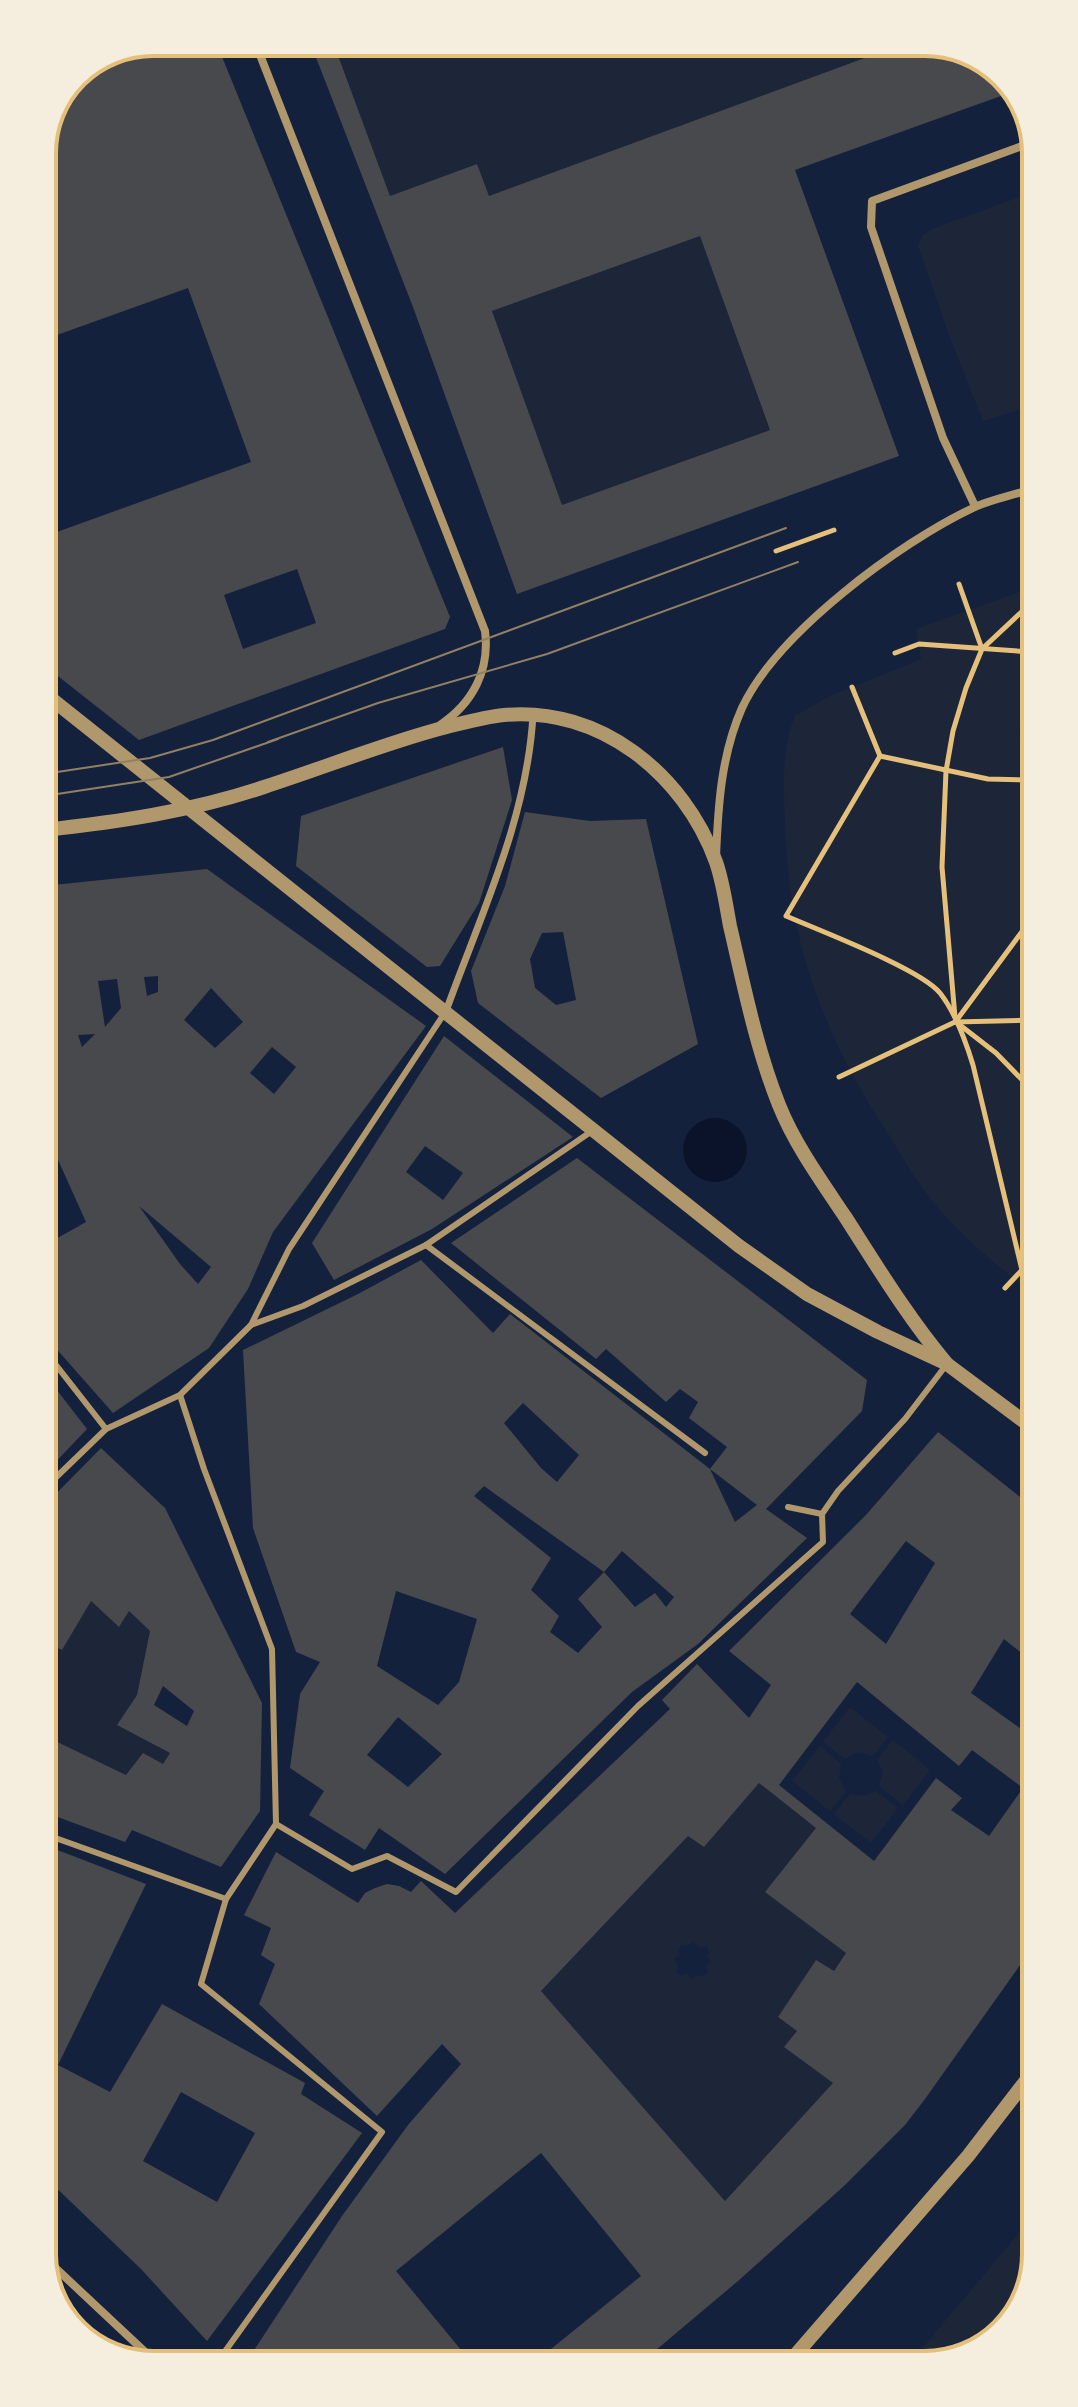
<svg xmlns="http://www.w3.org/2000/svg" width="1078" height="2407" viewBox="0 0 1078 2407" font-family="Ubuntu,sans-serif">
  <rect width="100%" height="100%" fill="#14213d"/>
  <!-- green -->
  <g fill="#1d2539" fill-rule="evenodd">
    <polygon points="333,42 908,42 489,196 477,164 390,196"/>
    <polygon points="1030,193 1031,406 983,421 949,335 918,245 922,236 932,229"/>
    <polygon points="700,236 770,430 562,505 492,311"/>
    <path d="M 1022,591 L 1031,592 L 1032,668 L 1022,699 L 1019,732 L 1024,808 L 1032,852 L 1033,1293 C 994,1264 952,1229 923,1189 C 910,1171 899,1151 887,1132 C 824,1037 788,940 785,825 C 784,791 781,747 795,716 L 830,696 L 921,659 L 916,629 Z"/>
    <polygon points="91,1601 119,1627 129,1611 150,1631 137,1695 118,1725 170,1753 163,1764 126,1775 47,1737 46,1642"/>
    <polygon points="850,1707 888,1737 873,1756 858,1752 845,1759 823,1742"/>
    <polygon points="893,1740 930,1770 903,1805 879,1786 883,1771 877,1760"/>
    <polygon points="820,1746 841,1764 839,1778 846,1791 830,1811 792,1781"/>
    <path d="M 759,1783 L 816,1828 L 846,1953 L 834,1971 L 816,1960 L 778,2017 L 797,2031 L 785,2046 L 833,2083 L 725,2201 L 541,1991 L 688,1836 L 704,1847 ZM 693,1941 L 699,1948 L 707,1947 L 709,1952 L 707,1956 L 711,1961 L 706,1966 L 708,1972 L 704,1976 L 697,1975 L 692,1979 L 687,1973 L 681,1975 L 677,1972 L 678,1965 L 674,1959 L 680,1955 L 678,1951 L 681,1945 L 688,1946 Z"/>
    <polygon points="876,1791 898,1808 871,1843 834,1814 850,1794 864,1796"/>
    <polygon points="1036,2213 1036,2255 1017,2316 961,2359 913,2359"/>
  </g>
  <!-- water -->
  <circle fill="#0b132b" cx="715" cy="1150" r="32"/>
  <!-- building -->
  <g fill="#48494c" fill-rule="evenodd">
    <path d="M 153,42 L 216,42 L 450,617 L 445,629 L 139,740 L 44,665 L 43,537 L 251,462 L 188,288 L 43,340 L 42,146 L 75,74 ZM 297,569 L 316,623 L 243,649 L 224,595 Z"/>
    <path d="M 310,42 L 333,42 L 390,196 L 477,164 L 489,196 L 908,42 L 933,42 L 992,65 L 1012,92 L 795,170 L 899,456 L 517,594 L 413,307 ZM 700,236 L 770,430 L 562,505 L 492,311 Z"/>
    <polygon points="503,747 512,800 479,903 440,966 427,967 296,866 301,816"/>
    <path d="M 525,812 L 590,821 L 646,819 L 698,1044 L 601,1098 L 478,1003 L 471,971 L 505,886 ZM 563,932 L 576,1000 L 556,1005 L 535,988 L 530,959 L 542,933 Z"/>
    <path d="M 207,869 L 426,1026 L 273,1232 L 248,1289 L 209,1348 L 113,1413 L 45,1336 L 45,1245 L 86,1222 L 54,1151 L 45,1155 L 44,886 ZM 158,976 L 158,992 L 147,996 L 144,977 ZM 117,979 L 121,1008 L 105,1027 L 98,981 ZM 211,988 L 243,1022 L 215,1048 L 184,1020 ZM 95,1034 L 82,1047 L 78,1035 ZM 272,1047 L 296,1067 L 274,1094 L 250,1073 ZM 139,1206 L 211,1267 L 198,1284 L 180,1264 Z"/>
    <path d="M 444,1036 L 573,1137 L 432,1229 L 334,1280 L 312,1243 ZM 425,1146 L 463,1173 L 443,1200 L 406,1172 Z"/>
    <path d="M 577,1158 L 867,1380 L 862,1411 L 766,1509 L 807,1538 L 698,1644 L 632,1692 L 445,1874 L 379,1828 L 365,1850 L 309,1815 L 324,1791 L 290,1768 L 300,1694 L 320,1662 L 296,1652 L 253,1528 L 243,1350 L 358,1294 L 421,1260 L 493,1333 L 510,1314 L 710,1469 L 727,1447 L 689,1418 L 698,1402 L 680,1389 L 666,1402 L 606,1349 L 596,1359 L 451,1243 ZM 523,1403 L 579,1455 L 557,1482 L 541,1468 L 504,1423 ZM 710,1469 L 757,1505 L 735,1522 ZM 484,1486 L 604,1572 L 622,1551 L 674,1597 L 666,1607 L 655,1593 L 635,1607 L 604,1572 L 578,1599 L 602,1627 L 578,1653 L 550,1632 L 559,1616 L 531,1590 L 551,1558 L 474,1496 ZM 396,1591 L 477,1619 L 459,1682 L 438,1705 L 377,1666 ZM 398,1717 L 442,1754 L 408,1787 L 367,1755 Z"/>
    <polygon points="46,1376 87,1429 46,1472"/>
    <path d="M 938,1432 L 1034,1508 L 1034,1663 L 1004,1639 L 971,1693 L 1035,1739 L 1035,1944 L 925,2099 L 905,2125 L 844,2186 L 738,2281 L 643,2361 L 535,2362 L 641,2276 L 541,2153 L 396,2271 L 471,2362 L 245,2364 L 342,2216 L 408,2125 L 461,2064 L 442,2044 L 377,2116 L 259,2004 L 275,1964 L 261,1955 L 271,1928 L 244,1915 L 276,1852 L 358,1903 L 365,1893 L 375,1888 L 387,1884 L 399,1886 L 411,1892 L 421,1881 L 455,1913 L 670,1709 L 662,1700 L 697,1664 L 749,1718 L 771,1685 L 729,1651 L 866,1515 ZM 906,1541 L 935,1563 L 886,1644 L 850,1614 ZM 857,1682 L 959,1766 L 972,1750 L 1023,1788 L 989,1836 L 951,1810 L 962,1798 L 936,1778 L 874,1861 L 779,1785 ZM 759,1783 L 816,1828 L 765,1892 L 846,1953 L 834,1971 L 816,1960 L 778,2017 L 797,2031 L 784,2047 L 833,2083 L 725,2201 L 541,1991 L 688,1836 L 704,1847 Z"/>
    <path d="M 101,1448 L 165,1508 L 262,1703 L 260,1811 L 221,1867 L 132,1830 L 125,1842 L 47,1813 L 47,1737 L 126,1775 L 143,1753 L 163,1764 L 170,1753 L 117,1725 L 137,1695 L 150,1631 L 129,1611 L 119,1627 L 91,1601 L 62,1650 L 46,1642 L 46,1504 ZM 163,1686 L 194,1711 L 187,1726 L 154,1705 Z"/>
    <path d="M 47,1846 L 146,1884 L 58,2065 L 110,2092 L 162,2004 L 305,2083 L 301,2094 L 362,2133 L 207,2341 L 141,2269 L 48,2180 ZM 181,2092 L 255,2133 L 217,2202 L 143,2161 Z"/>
  </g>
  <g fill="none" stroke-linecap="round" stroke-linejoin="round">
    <!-- path -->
    <g stroke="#e5c07b" stroke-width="5">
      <polyline points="1018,101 1024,118"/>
      <polyline points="776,551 834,530"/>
      <polyline points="959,584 982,649 1031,603"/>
      <polyline points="895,653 919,644 1031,652"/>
      <polyline points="852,687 880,756"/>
      <path d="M 880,756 L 786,916 C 818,930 921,969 940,993 C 955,1012 966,1042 973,1065 L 1022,1270 L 1033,1270"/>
      <polyline points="880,756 988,779 1032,780"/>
      <polyline points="955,1017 942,867 946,771 953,731 966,688 982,649"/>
      <polyline points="956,1021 1032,918"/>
      <polyline points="956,1022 996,1053 1033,1091"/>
      <polyline points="839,1077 955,1022 1033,1020"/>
      <polyline points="1005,1288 1022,1270"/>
    </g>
    <!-- service -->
    <g stroke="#b1986c" stroke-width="6">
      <polyline points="426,1245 705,1453"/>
      <polyline points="251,1325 303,1306 426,1245 592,1131"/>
      <polyline points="45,1351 106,1429"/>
      <polyline points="180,1395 204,1469 272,1649 276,1824"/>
      <polyline points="46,1487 106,1429 180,1395 251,1325 289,1249 444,1014"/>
      <polyline points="788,1507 822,1514"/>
      <polyline points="276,1824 352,1869 387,1856 456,1892 638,1706 823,1542 822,1514 838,1491 905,1419 947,1364"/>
      <polyline points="47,1835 226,1899"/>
      <polyline points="216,2364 382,2132 201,1984 226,1899 276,1824"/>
    </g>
    <!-- pedestrian -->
    <path stroke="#b1986c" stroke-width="7" d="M 446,1011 C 481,914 527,819 533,715"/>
    <!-- minor -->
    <g stroke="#b1986c" stroke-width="8">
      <path d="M 255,42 L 485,631 C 490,670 473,703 440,725"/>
      <polyline points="975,506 943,438 871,227 872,201 1030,143"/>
      <path d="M 716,857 C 718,807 721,755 742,708 C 777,633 899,543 973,508 C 991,499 1012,496 1031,489"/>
      <polyline points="48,2261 159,2365"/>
    </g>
    <!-- tertiary -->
    <g stroke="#b1986c" stroke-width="14">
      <polyline points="44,693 739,1246 807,1294 878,1332 947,1364 1034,1429"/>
      <path d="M 44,830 C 118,822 193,811 264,787 C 323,768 380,745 439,729 C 460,724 482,717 504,715 C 600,706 684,774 716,862 C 723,882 726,905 730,926 C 744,986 756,1047 779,1105 C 795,1145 822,1182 846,1218 C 878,1268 909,1319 947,1364"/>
      <polyline points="791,2360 968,2156 1035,2069"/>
    </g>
    <!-- tram -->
    <g stroke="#918062" stroke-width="2">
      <polyline points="268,742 378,703 547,654 798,562"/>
      <polyline points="44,774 150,758 213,740 786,528"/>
      <polyline points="44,796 169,777 278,739"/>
    </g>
  </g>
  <!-- crop -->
  <path d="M0 0H1078V2407H0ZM153 56H925A97 97 0 0 1 1022 153V2254A97 97 0 0 1 925 2351H153A97 97 0 0 1 56 2254V153A97 97 0 0 1 153 56Z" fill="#f5edde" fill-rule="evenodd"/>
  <path fill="none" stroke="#e5c07b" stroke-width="4" d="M153 56H925A97 97 0 0 1 1022 153V2254A97 97 0 0 1 925 2351H153A97 97 0 0 1 56 2254V153A97 97 0 0 1 153 56Z"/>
</svg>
